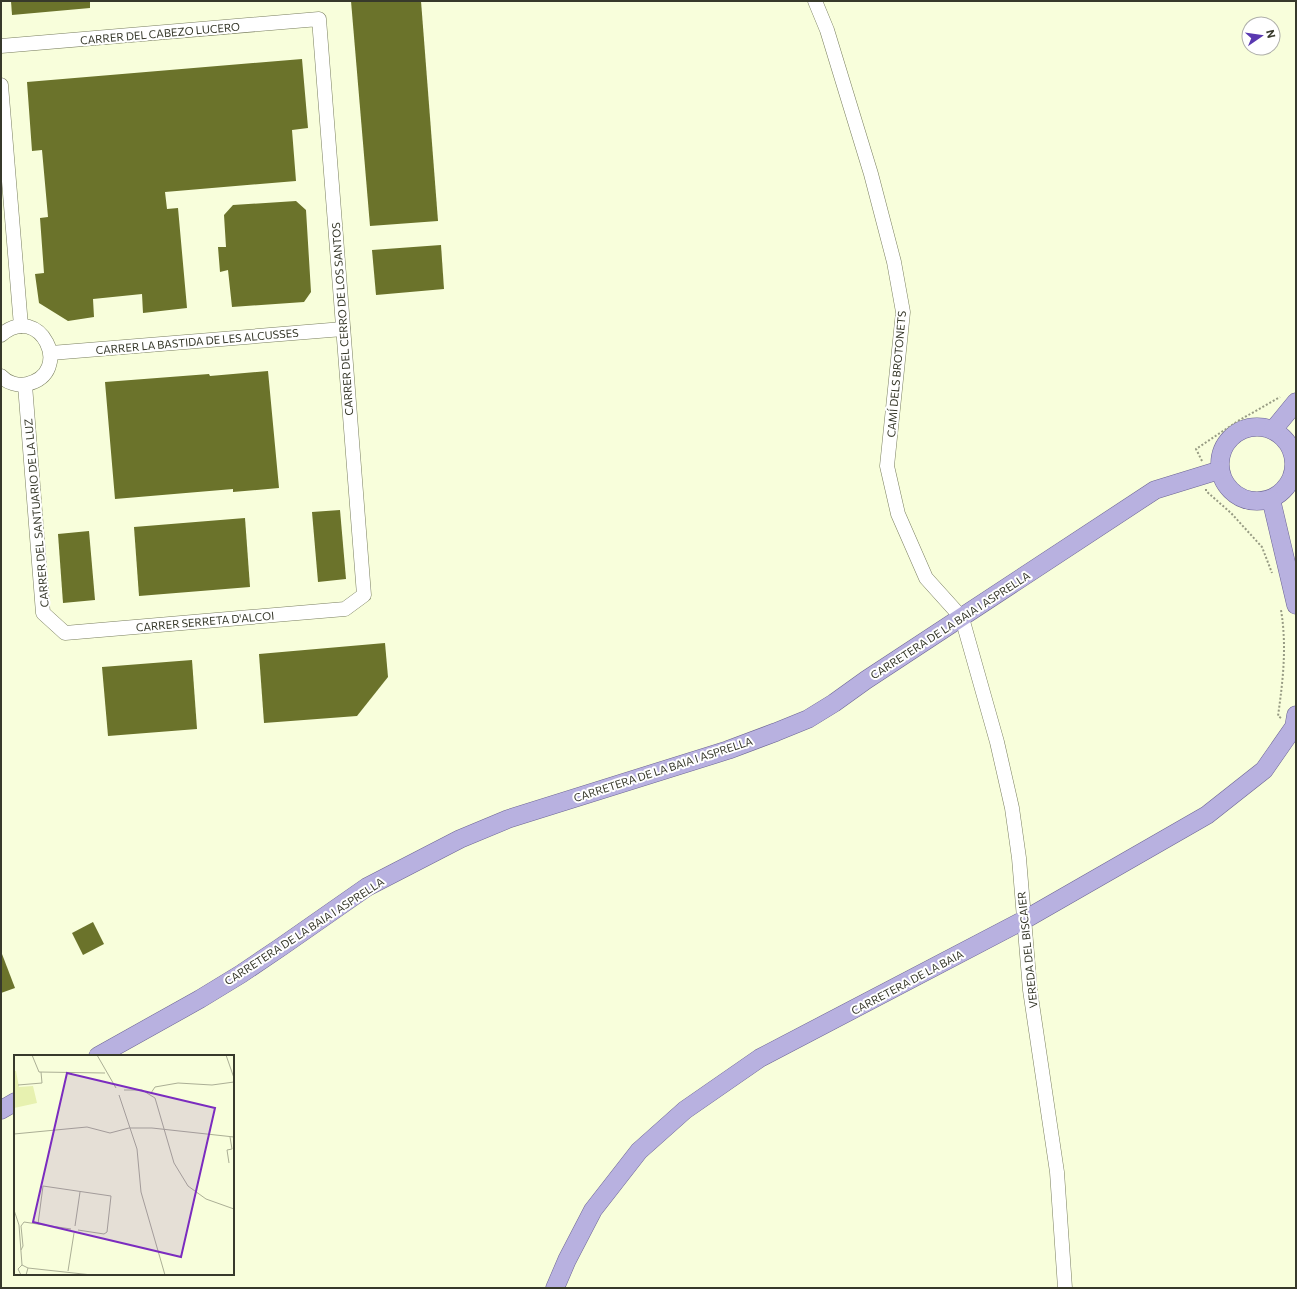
<svg xmlns="http://www.w3.org/2000/svg" width="1297" height="1289" viewBox="0 0 1297 1289" font-family="Commissioner,sans-serif">
  <rect width="100%" height="100%" fill="#f8fedb"/>
  <!-- building -->
  <g fill="#6b732b">
    <polygon points="11,1 90,1 90,8 12,15"/>
    <polygon points="351,1 421,1 438,221 370,226"/>
    <polygon points="302,59 308,128 292,130 296,181 165,192 167,209 178,208 187,308 143,313 142,294 93,299 94,317 68,321 39,303 35,274 44,273 40,218 48,217 42,150 32,151 27,82"/>
    <polygon points="296,201 306,210 311,292 304,302 232,307 228,270 220,272 218,247 226,247 224,215 233,205"/>
    <polygon points="441,245 444,289 376,295 372,250"/>
    <polygon points="268,371 279,488 233,492 233,489 115,499 105,382 209,374 210,376"/>
    <polygon points="340,510 346,579 318,582 312,512"/>
    <polygon points="245,518 250,587 139,596 134,527"/>
    <polygon points="89,531 95,600 63,603 58,534"/>
    <polygon points="385,643 388,677 357,716 264,723 259,654"/>
    <polygon points="192,660 197,729 108,736 102,667"/>
    <polygon points="93,922 104,944 83,955 72,933"/>
    <polygon points="1,954 2,954 15,988 1,993"/>
  </g>
  <g fill="none" stroke-linecap="round" stroke-linejoin="round">
    <defs>
      <g id="minor">
        <polyline points="815,1 827,30 871,174 894,262 903,312 887,466 898,514 926,578 962,618 997,742 1012,808 1019,858 1030,990 1057,1172 1065,1288"/>
        <polyline points="1,46 319,19 364,595 345,609 65,633 43,613 25,385"/>
        <polyline points="1,85 21,326"/>
        <path d="M 1,335 C 40,301 75,373 27,384 C 18,386 7,383 1,376"/>
        <polyline points="51,353 343,329"/>
      </g>
      <g id="major">
        <circle cx="1257" cy="464" r="37"/>
        <polyline points="1273,430 1296,402"/>
        <polyline points="1271,499 1296,605"/>
        <polyline points="98,1056 200,999 241,974 281,947 367,887 460,839 508,819 728,750 776,732 808,719 834,703 866,680 1155,490 1220,470"/>
        <polyline points="1,1110 15,1102"/>
        <polyline points="555,1288 567,1260 593,1210 639,1151 685,1110 760,1058 1024,920 1207,815 1264,770 1294,727 1296,715"/>
      </g>
    </defs>
    <!-- minor casing -->
    <use href="#minor" stroke="#7a7f60" stroke-width="15"/>
    <!-- major casing -->
    <use href="#major" stroke="#6c6594" stroke-width="19"/>
    <!-- path -->
    <g stroke="#979b83" stroke-width="2" stroke-dasharray="2 2" stroke-linecap="butt">
      <polyline points="1202,461 1196,449 1238,421 1280,397"/>
      <polyline points="1206,489 1206,491 1231,513 1262,547 1272,573"/>
      <path d="M 1281,718 L 1278,716 C 1283,680 1287,646 1281,610"/>
    </g>
    <!-- minor -->
    <use href="#minor" stroke="#fff" stroke-width="14"/>
    <!-- major -->
    <use href="#major" stroke="#b8b1e0" stroke-width="18"/>
  </g>
  <g text-anchor="middle" dominant-baseline="central" stroke-width="4" stroke-linejoin="round" paint-order="stroke">
    <!-- street labels -->
    <g font-size="11" fill="#37392b" stroke="#fff">
      <text transform="translate(160 33) rotate(-5)">CARRER DEL CABEZO LUCERO</text>
      <text transform="translate(342 319) rotate(-94)">CARRER DEL CERRO DE LOS SANTOS</text>
      <text transform="translate(197 341) rotate(-5)">CARRER LA BASTIDA DE LES ALCUSSES</text>
      <text transform="translate(896 374) rotate(-85)">CAMÍ DELS BROTONETS</text>
      <text transform="translate(36 513) rotate(-95)">CARRER DEL SANTUARIO DE LA LUZ</text>
      <text transform="translate(205 621) rotate(-5)">CARRER SERRETA D'ALCOI</text>
      <text transform="translate(950 625) rotate(-33)">CARRETERA DE LA BAIA I ASPRELLA</text>
      <text transform="translate(663 769) rotate(-18)">CARRETERA DE LA BAIA I ASPRELLA</text>
      <text transform="translate(304 931) rotate(-33)">CARRETERA DE LA BAIA I ASPRELLA</text>
      <text transform="translate(1027 950) rotate(-96)">VEREDA DEL BISCAIER</text>
      <text transform="translate(907 982) rotate(-28)">CARRETERA DE LA BAIA</text>
    </g>
  </g>
  <!-- overview -->
  <g transform="translate(14 1055)">
    <rect width="220" height="220" fill="#f8fedb"/>
    <path d="M 0,16 L 2,16 L 5,32 L 19,31 L 23,48 L 0,53 Z" fill="#e7f1b0"/>
    <path fill="none" stroke="#abaf95" stroke-width="1" d="M 18,0 L 25,17 L 91,18M 83,0 L 102,33M 212,0 L 220,23M 4,30 L 28,28 L 27,17M 110,35 L 128,35 L 141,43 L 160,108 L 174,131 L 192,144 L 220,154M 137,38 L 141,32 L 164,28 L 198,30 L 220,27M 105,40 L 123,94 L 127,137 L 151,220M 0,79 L 73,72 L 96,78 L 115,73 L 138,73 L 220,82M 215,108 L 213,95 L 218,94 L 216,82M 0,155 L 5,170 L 8,210M 24,169 L 29,131 L 97,141 L 93,177 L 90,179 L 64,175M 61,171 L 66,137M 7,195 L 9,191 L 7,171 L 10,167 L 57,174M 8,210 L 14,213 L 12,220M 14,213 L 78,220M 54,216 L 60,178M 7,220 L 4,214 L 8,210"/>
    <path fill="#7b2cbf" fill-opacity="0.15" stroke="#7b2cbf" stroke-width="2" d="M 53,18 L 201,53 L 167,202 L 19,167 Z"/>
    <rect width="220" height="220" fill="none" stroke="#37392b" stroke-width="2"/>
  </g>
  <!-- border -->
  <rect width="1297" height="1289" fill="none" stroke="#37392b" stroke-width="4"/>
  <!-- north arrow -->
  <g transform="translate(1261 36) rotate(77)"><circle r="19" fill="#ffffff" stroke="#afb0aa"/>
  <path d="M0-3L7 15L0 10L-7 15Z" fill="#5938b0"/>
  <text y="-6" font-size="11" font-weight="bold" text-anchor="middle" fill="#37392b">N</text>
  </g>
</svg>
